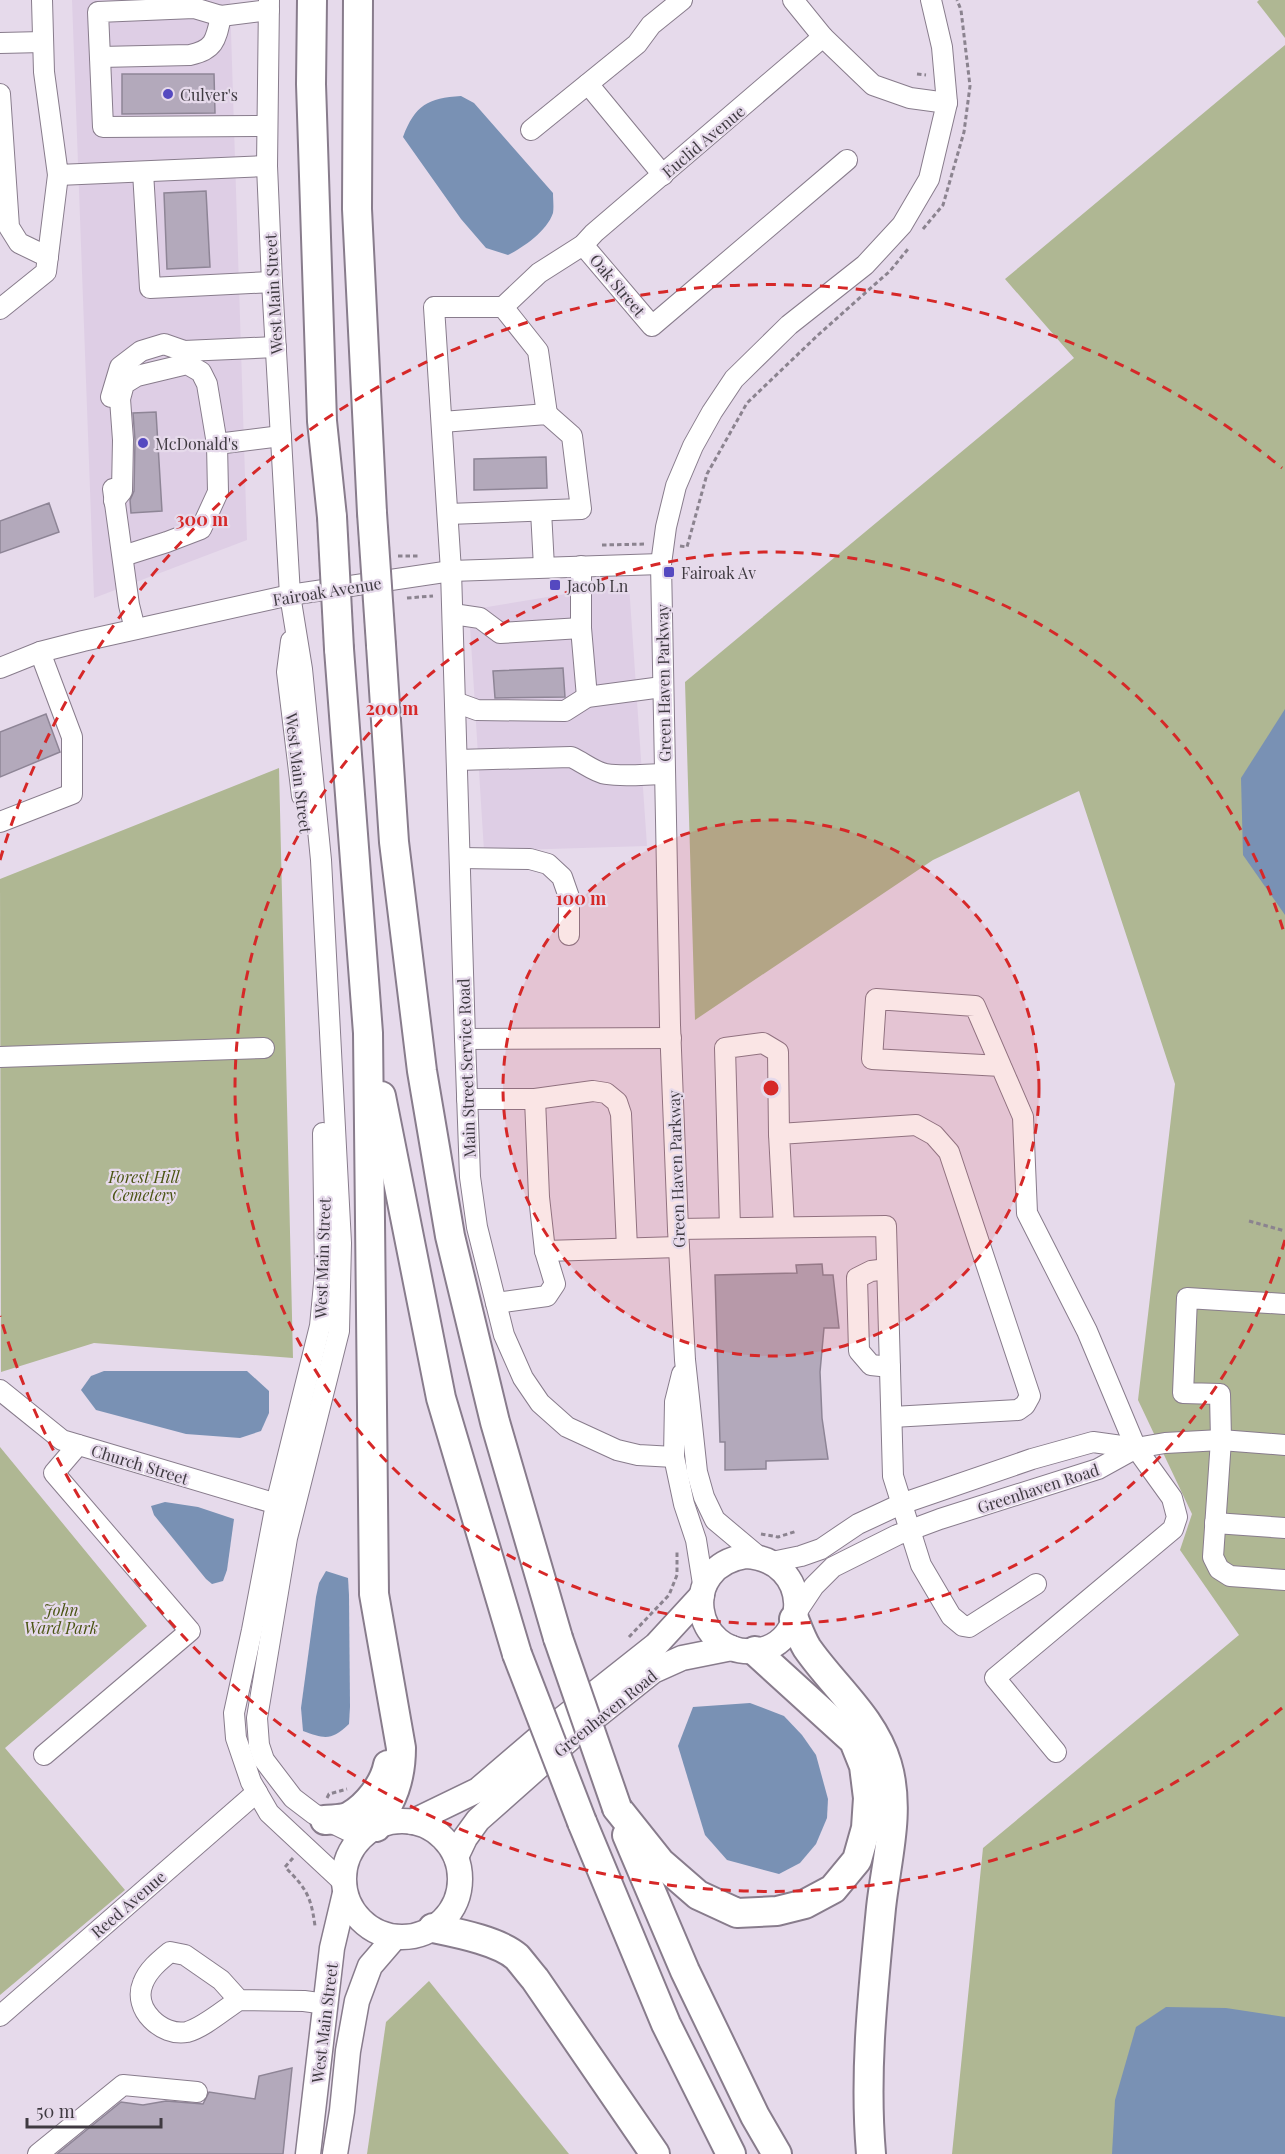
<svg xmlns="http://www.w3.org/2000/svg" width="1285" height="2154" viewBox="0 0 1285 2154" font-family="'Playfair Display',serif">
  <rect width="100%" height="100%" fill="#e6daeb"/>
  <!-- built -->
  <g fill="#decee5">
    <polygon points="72,0 230,0 247,540 94,598"/>
    <polygon points="629,585 647,846 484,851 469,610 602,588"/>
  </g>
  <!-- green -->
  <g fill="#afb793">
    <polygon points="1259,0 1285,0 1285,38 1257,2"/>
    <polygon points="1285,45 1285,2154 952,2154 983,1848 1239,1635 1180,1550 1192,1514 1138,1400 1175,1084 1079,791 933,860 695,1020 685,682 1074,358 1005,279"/>
    <polygon points="279,768 293,1358 94,1343 1,1372 0,879"/>
    <polygon points="0,1447 147,1626 5,1748 125,1890 0,1995"/>
    <polygon points="429,1981 569,2154 367,2154 386,2022"/>
  </g>
  <!-- water -->
  <g fill="#7991b4">
    <path d="M 461,96 L 474,103 L 553,193 C 553,199 554,207 553,213 C 547,231 524,247 508,255 L 486,248 L 461,219 L 403,137 C 415,105 428,98 461,96 Z"/>
    <polygon points="1285,709 1285,915 1243,855 1241,778"/>
    <polygon points="104,1371 247,1371 269,1391 269,1413 261,1431 240,1438 186,1434 96,1410 81,1390 91,1376"/>
    <polygon points="165,1502 198,1507 234,1519 227,1570 223,1581 212,1584 206,1579 154,1515 151,1506"/>
    <path d="M 326,1571 L 348,1578 L 349,1595 L 350,1707 L 349,1724 C 331,1741 325,1739 303,1731 L 301,1708 L 316,1597 L 319,1583 Z"/>
    <polygon points="750,1703 784,1716 802,1735 816,1755 828,1799 827,1818 816,1844 800,1863 779,1874 727,1860 705,1835 678,1746 693,1707"/>
    <polygon points="1166,2007 1226,2008 1285,2017 1285,2154 1112,2154 1115,2100 1136,2027"/>
  </g>
  <!-- building -->
  <g fill="#b3a9bb" stroke="#8e8596" stroke-width="1.5">
    <polygon points="122,74 214,74 215,113 122,114"/>
    <polygon points="206,191 210,267 167,269 164,193"/>
    <polygon points="156,412 162,511 131,513 130,500 134,491 135,440 133,413"/>
    <polygon points="546,457 547,488 474,490 474,459"/>
    <polygon points="49,503 59,532 0,553 0,521"/>
    <polygon points="563,668 565,697 495,698 493,671"/>
    <polygon points="46,714 60,752 0,777 0,732"/>
    <polygon points="822,1264 823,1275 833,1275 839,1328 824,1328 820,1372 822,1418 828,1459 766,1461 766,1469 725,1470 725,1442 720,1442 715,1275 797,1273 796,1265"/>
    <polygon points="292,2068 283,2154 57,2154 121,2102 143,2105 166,2101 203,2104 209,2092 255,2099 259,2076"/>
  </g>
  <g fill="none" stroke-linecap="round" stroke-linejoin="round">
    <defs>
      <g id="minor">
        <polyline points="42,0 44,72 58,175 267,166"/>
        <polyline points="269,0 267,166 272,282 290,595 302,669 321,860 341,1243 339,1331 287,1538 257,1718 259,1745 264,1760 293,1798 314,1814 361,1837"/>
        <polyline points="793,0 823,37 873,85 910,98 947,103"/>
        <polyline points="0,43 43,42"/>
        <path d="M 100,57 L 190,55 C 215,50 216,39 221,16"/>
        <polyline points="588,84 663,175"/>
        <polyline points="0,94 9,227 19,243 48,257"/>
        <polyline points="267,126 103,127 98,12 194,8 221,16 269,10"/>
        <polyline points="531,130 637,44 651,25 682,0"/>
        <polyline points="143,172 150,288 272,282"/>
        <polyline points="583,245 652,326 847,160"/>
        <polyline points="503,307 538,351 547,414"/>
        <polyline points="0,309 46,272 58,175"/>
        <polyline points="111,397 120,367 141,351 164,344 184,351 276,347"/>
        <polyline points="442,422 547,414 572,436 581,509 448,514"/>
        <polyline points="217,444 281,436"/>
        <polyline points="113,489 129,605 135,629"/>
        <polyline points="114,501 122,491 123,440 120,399 124,384 137,376 187,364 201,372 207,384 217,444 218,492 201,529 167,542 123,556"/>
        <polyline points="541,511 544,567"/>
        <polyline points="581,566 581,628 587,697"/>
        <polyline points="453,614 480,618 500,633 581,628"/>
        <polyline points="291,641 287,672 302,796"/>
        <polyline points="0,668 40,652 83,641 290,595 451,571 661,564"/>
        <polyline points="455,702 477,710 565,711 587,697 662,687"/>
        <path d="M 457,760 L 571,757 C 583,762 594,772 606,774 C 625,777 646,774 665,774"/>
        <polyline points="0,822 72,794 72,737 40,652"/>
        <polyline points="460,858 530,859 548,864 562,877 569,897 569,935"/>
        <polyline points="465,1039 671,1038"/>
        <polyline points="0,1057 264,1048"/>
        <polyline points="1001,1066 872,1059 876,999 975,1006 1023,1117 1027,1213 1087,1331 1136,1448 1172,1498 1177,1517 1173,1529 995,1678 1056,1752"/>
        <polyline points="467,1099 535,1099 593,1091 606,1093 617,1102 621,1114 627,1248"/>
        <polyline points="323,1133 325,1273 320,1326 276,1504 252,1630 234,1713 236,1738 251,1782 269,1813 343,1882"/>
        <polyline points="784,1227 779,1134 916,1125 934,1135 949,1152 1030,1396 1025,1405 1018,1410 892,1417"/>
        <polyline points="730,1228 725,1048 763,1043 778,1052 779,1134"/>
        <polyline points="678,1229 886,1226 893,1476 921,1565 951,1616 963,1626 969,1627 1036,1584"/>
        <polyline points="545,1251 679,1247"/>
        <polyline points="887,1269 871,1271 857,1278 859,1351 871,1365 890,1367"/>
        <polyline points="496,1303 547,1296 555,1284 545,1251 539,1197 535,1099"/>
        <polyline points="1285,1304 1187,1298 1183,1393 1220,1394 1221,1440 1213,1557 1219,1569 1230,1576 1285,1580"/>
        <polyline points="682,1374 675,1402 674,1457 684,1504 696,1540 703,1584"/>
        <polyline points="0,1390 62,1440 287,1507"/>
        <polyline points="674,1457 638,1455 617,1450 567,1427 540,1403 523,1378 504,1335 477,1227 470,1177 465,1039 451,571 434,307 503,307 539,273 583,245 594,233 823,37"/>
        <polyline points="1215,1523 1285,1528"/>
        <polyline points="758,1556 715,1520 704,1497 697,1472 685,1360 678,1229 670,1025 661,564 666,527 676,486 693,446 712,412 734,379 789,325 865,265 902,225 929,179 947,103 942,47 931,0"/>
        <polyline points="772,1562 801,1556 821,1549 858,1524 901,1504 1032,1459 1093,1442 1136,1448 1165,1443 1221,1440 1285,1445"/>
        <polyline points="796,1613 814,1586 833,1567 897,1535 940,1519 1098,1469 1136,1448"/>
        <polyline points="44,1755 190,1631 54,1473 78,1445"/>
        <path d="M 239,2000 C 225,2009 203,2028 187,2032 C 162,2037 132,2009 143,1983 C 148,1970 159,1961 170,1952 L 185,1955 L 221,1980 L 239,2000 L 304,2001 L 326,2004"/>
        <polyline points="0,2016 257,1792"/>
        <polyline points="38,2154 123,2085 197,2092"/>
      </g>
      <g id="major">
        <path d="M 746,1556 C 812,1560 811,1646 754,1651 C 694,1656 677,1567 746,1556 Z"/>
        <circle cx="402" cy="1879" r="58"/>
        <polyline points="412,1822 478,1790 541,1736 656,1645 702,1595"/>
        <polyline points="456,1857 465,1838 478,1820 584,1726 653,1671 682,1658 732,1648"/>
        <polyline points="308,2154 332,1948 345,1893"/>
        <polyline points="335,2154 342,2111 348,2051 357,2001 370,1966 395,1937"/>
      </g>
      <g id="highway">
        <polyline points="312,0 311,84 322,421 332,517"/>
        <polyline points="358,0 357,209 372,513"/>
        <polyline points="381,645 394,842 422,1071 450,1236 495,1422 558,1638"/>
        <path d="M 339,649 L 368,1033 L 374,1594 L 401,1748 C 401,1781 392,1799 376,1827"/>
        <polyline points="381,1096 441,1398 517,1654"/>
        <path d="M 794,1619 C 798,1629 802,1640 807,1648 C 834,1687 873,1717 887,1764 C 901,1811 886,1861 881,1908 C 873,1991 864,2072 871,2154"/>
        <polyline points="617,1808 660,1862 698,1895 737,1913 777,1911 805,1904 833,1889 857,1860 866,1828 868,1798 864,1766 854,1741 755,1651"/>
        <path d="M 325,1820 C 333,1819 343,1820 350,1816 C 367,1806 384,1785 388,1765"/>
        <polyline points="582,1822 666,2024 731,2154"/>
        <polyline points="627,1835 685,1971 755,2116 777,2154"/>
        <path d="M 433,1928 C 457,1933 499,1941 517,1957 C 523,1964 529,1972 535,1979 L 655,2154"/>
      </g>
    </defs>
    <!-- minor casing -->
    <use href="#minor" stroke="#887c8c" stroke-width="22"/>
    <!-- major casing -->
    <use href="#major" stroke="#887c8c" stroke-width="27"/>
    <!-- highway casing -->
    <use href="#highway" stroke="#887c8c" stroke-width="32"/>
    <!-- path -->
    <g stroke="#8b838f" stroke-width="3" stroke-dasharray="4.5 3" stroke-linecap="butt">
      <polyline points="917,74 926,75"/>
      <polyline points="923,229 943,205 964,132 970,86 961,10 957,0"/>
      <polyline points="602,545 647,544"/>
      <polyline points="680,546 687,547 707,474 747,403 818,335 890,271 908,249"/>
      <polyline points="398,556 419,556"/>
      <polyline points="407,598 433,596"/>
      <polyline points="1249,1221 1285,1231"/>
      <polyline points="761,1534 778,1537 797,1531"/>
      <polyline points="629,1637 669,1595 677,1575 677,1550"/>
      <polyline points="327,1798 329,1794 347,1789"/>
      <path d="M 293,1858 L 285,1867 C 306,1888 311,1896 315,1926"/>
    </g>
    <!-- minor -->
    <use href="#minor" stroke="#fff" stroke-width="20"/>
    <!-- major -->
    <use href="#major" stroke="#fff" stroke-width="24"/>
    <!-- highway -->
    <use href="#highway" stroke="#fff" stroke-width="28"/>
    <defs>
      <g id="highway-bridge">
        <polyline points="372,513 381,645"/>
        <polyline points="332,517 339,649"/>
        <polyline points="558,1638 617,1808"/>
        <polyline points="517,1654 582,1822"/>
      </g>
    </defs>
    <!-- highway-bridge casing -->
    <use href="#highway-bridge" stroke="#887c8c" stroke-width="32" stroke-linecap="butt"/>
    <!-- highway-bridge -->
    <use href="#highway-bridge" stroke="#fff" stroke-width="28"/>
  </g>
  <!-- distance rings -->
  <circle cx="771" cy="1088" r="268" fill="#d62828" fill-opacity=".12"/>
  <g fill="none" stroke="#d62828" stroke-width="3" stroke-dasharray="10 8">
    <circle cx="771" cy="1088" r="268"/>
    <path d="M1285 1240A536 536 0 1 1 1285 936"/>
    <path d="M1282 1708A804 804 0 0 1 0 1316M0 860A804 804 0 0 1 1282 468"/>
  </g>
  <!-- markers -->
  <g fill="#5549c0" stroke="#e6daeb" stroke-width="2">
    <circle cx="168" cy="94" r="6"/>
    <circle cx="143" cy="443" r="6"/>
    <rect x="663" y="566" width="12" height="12" rx="3"/>
    <rect x="549" y="579" width="12" height="12" rx="3"/>
  </g>
  <g text-anchor="middle" dominant-baseline="central" stroke-width="4.5" stroke-linejoin="round" paint-order="stroke">
    <!-- poi labels -->
    <g font-size="16" fill="#3f3a41" stroke="#e6daeb" text-anchor="start">
      <text x="180" y="94">Culver's</text>
      <text x="155" y="443">McDonald's</text>
      <text x="681" y="572">Fairoak Av</text>
      <text x="567" y="585">Jacob Ln</text>
    </g>
    <!-- street labels -->
    <g font-size="16" fill="#3f3a41" stroke="#e6daeb">
      <text transform="translate(703 141) rotate(-40)">Euclid Avenue</text>
      <text transform="translate(618 285) rotate(50)">Oak Street</text>
      <text transform="translate(273 294) rotate(-93)">West Main Street</text>
      <text transform="translate(327 591) rotate(-9)">Fairoak Avenue</text>
      <text transform="translate(663 683) rotate(-91)">Green Haven Parkway</text>
      <text transform="translate(299 773) rotate(83)">West Main Street</text>
      <text transform="translate(466 1068) rotate(-92)">Main Street Service Road</text>
      <text transform="translate(676 1169) rotate(-92)">Green Haven Parkway</text>
      <text transform="translate(322 1258) rotate(-88)">West Main Street</text>
      <text transform="translate(140 1464) rotate(17)">Church Street</text>
      <text transform="translate(1038 1488) rotate(-18)">Greenhaven Road</text>
      <text transform="translate(605 1713) rotate(-39)">Greenhaven Road</text>
      <text transform="translate(128 1904) rotate(-41)">Reed Avenue</text>
      <text transform="translate(324 2023) rotate(-83)">West Main Street</text>
    </g>
    <!-- park labels -->
    <g font-size="16" font-style="italic" fill="#4a5412" stroke="#e6daeb">
      <text x="144" y="1176">Forest Hill<tspan x="144" dy="18">Cemetery</tspan></text>
      <text x="61" y="1609">John<tspan x="61" dy="18">Ward Park</tspan></text>
    </g>
  </g>
  <circle cx="771" cy="1088" r="9" fill="#d62828" stroke="#e6daeb" stroke-width="3"/>
  <g font-size="18" text-anchor="middle" font-weight="bold" fill="#d62828" stroke="#e6daeb" stroke-width="4.5" stroke-linejoin="round" paint-order="stroke">
    <text x="202" y="526">300 m</text>
    <text x="392" y="715">200 m</text>
    <text x="581" y="905">100 m</text>
  </g>
  <!-- scale -->
  <path d="M27 2118v9h134v-9" fill="none" stroke="#3f3a41" stroke-width="3"/>
  <text x="36" y="2118" font-size="18" fill="#3f3a41" stroke="#e6daeb" stroke-width="4.5" paint-order="stroke">50 m</text>
</svg>
